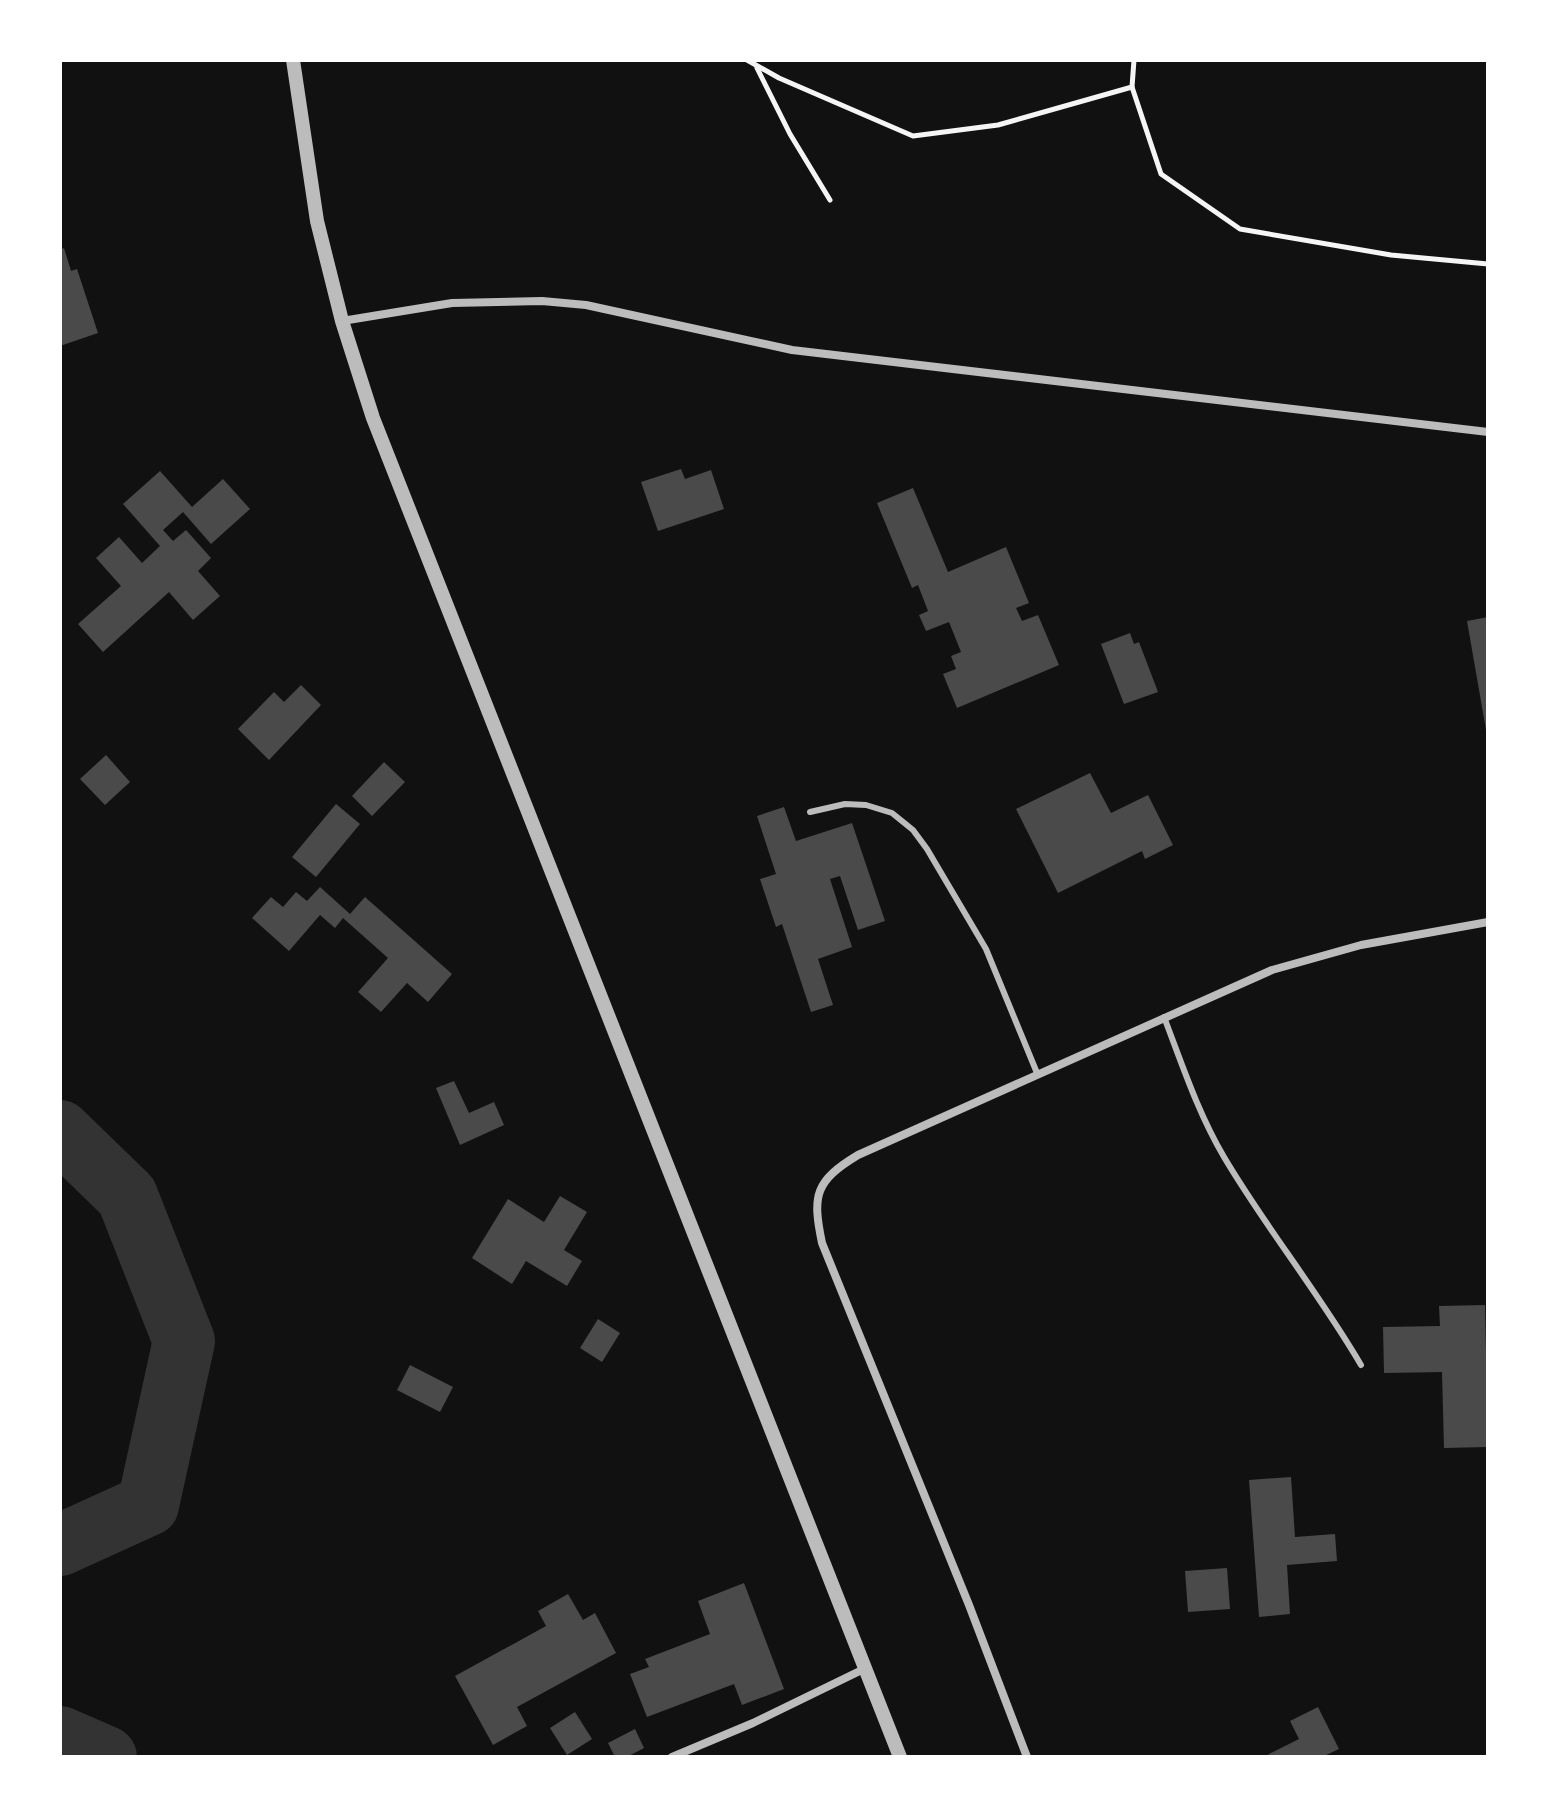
<svg xmlns="http://www.w3.org/2000/svg" width="1548" height="1817" viewBox="0 0 1548 1817" font-family="'Roboto Condensed',sans-serif">
  <rect width="100%" height="100%" fill="#111"/>
  <g fill="none" stroke-linecap="round" stroke-linejoin="round">
    <!-- river -->
    <g stroke="#333" stroke-width="62">
      <polyline points="60,1131 127,1196 184,1341 148,1505 60,1545"/>
      <polyline points="60,1737 106,1757"/>
    </g>
  </g>
  <!-- building -->
  <g fill="#4a4a4a">
    <polygon points="64,248 71,271 77,269 98,333 60,346 60,250"/>
    <polygon points="681,469 685,479 711,470 724,509 658,531 641,482"/>
    <polygon points="160,471 192,507 223,479 250,509 211,544 183,512 163,530 173,541 186,530 211,558 198,571 220,596 193,620 169,592 103,652 78,624 121,586 96,558 119,537 142,563 160,546 123,504"/>
    <polygon points="913,488 948,572 1006,547 1029,603 1016,608 1022,621 1038,615 1059,665 957,708 943,674 956,669 951,656 961,652 949,622 926,631 919,615 928,611 918,585 912,588 877,503"/>
    <polygon points="1488,617 1488,730 1486,730 1467,621"/>
    <polygon points="1130,633 1134,644 1139,642 1158,692 1124,704 1101,644"/>
    <polygon points="301,685 321,705 269,760 238,729 274,692 284,702"/>
    <polygon points="106,755 130,782 105,805 80,779"/>
    <polygon points="384,762 405,782 372,816 352,796"/>
    <polygon points="1090,773 1111,813 1148,795 1173,845 1145,859 1142,851 1058,893 1016,809"/>
    <polygon points="336,804 360,824 316,877 292,857"/>
    <polygon points="784,807 796,841 852,823 885,921 858,930 840,876 830,879 852,947 818,959 833,1005 811,1012 782,924 776,927 760,879 776,874 757,816"/>
    <polygon points="320,887 350,914 365,897 452,974 428,1002 407,983 381,1012 358,992 388,958 343,918 335,928 320,915 289,951 252,918 271,897 283,907 296,892 307,901"/>
    <polygon points="454,1081 469,1113 494,1102 504,1125 460,1145 436,1088"/>
    <polygon points="560,1196 587,1212 564,1250 582,1261 567,1286 526,1261 512,1284 472,1258 508,1199 544,1222"/>
    <polygon points="1485,1305 1488,1447 1444,1448 1442,1372 1384,1373 1383,1327 1440,1326 1439,1306"/>
    <polygon points="598,1319 620,1333 602,1362 580,1348"/>
    <polygon points="410,1365 453,1387 440,1412 397,1390"/>
    <polygon points="1291,1477 1295,1537 1335,1534 1337,1561 1287,1565 1290,1614 1259,1617 1249,1480"/>
    <polygon points="1227,1568 1230,1609 1188,1612 1185,1571"/>
    <polygon points="744,1583 784,1689 742,1705 734,1684 647,1717 630,1674 649,1667 645,1659 710,1634 698,1601"/>
    <polygon points="568,1594 583,1620 595,1613 616,1653 517,1707 527,1726 493,1745 455,1676 546,1626 538,1611"/>
    <polygon points="1318,1707 1339,1749 1322,1757 1263,1757 1299,1739 1290,1721"/>
    <polygon points="575,1712 592,1739 567,1755 550,1728"/>
    <polygon points="635,1729 644,1748 627,1757 615,1757 608,1743"/>
  </g>
  <g fill="none" stroke-linecap="round" stroke-linejoin="round">
    <!-- path -->
    <g stroke="#f5f5f5" stroke-width="5">
      <polyline points="747,60 779,78 913,136 998,125 1132,87"/>
      <polyline points="1134,60 1132,87 1161,174 1240,229 1391,255 1488,264"/>
      <polyline points="757,68 790,134 830,200"/>
    </g>
    <!-- service -->
    <g stroke="#bcbcbc" stroke-width="6">
      <polyline points="810,812 845,804 866,805 892,813 913,830 927,849 986,949 1037,1073"/>
      <path d="M 1164,1017 C 1182,1064 1198,1113 1224,1157 C 1266,1228 1319,1293 1361,1365"/>
    </g>
    <!-- minor -->
    <g stroke="#bcbcbc" stroke-width="8">
      <polyline points="342,321 452,303 542,301 586,305 792,350 1488,432"/>
      <polyline points="672,1757 753,1723 866,1668"/>
      <path d="M 1027,1757 L 969,1605 L 822,1243 C 812,1195 815,1181 858,1155 L 1272,970 L 1361,945 L 1488,922"/>
    </g>
    <!-- tertiary -->
    <polyline stroke="#bcbcbc" stroke-width="14" points="293,60 317,221 342,321 373,418 900,1757"/>
  </g>
  <!-- border -->
  <rect width="1548" height="1817" fill="none" stroke="#ffffff" stroke-width="124"/>
</svg>
